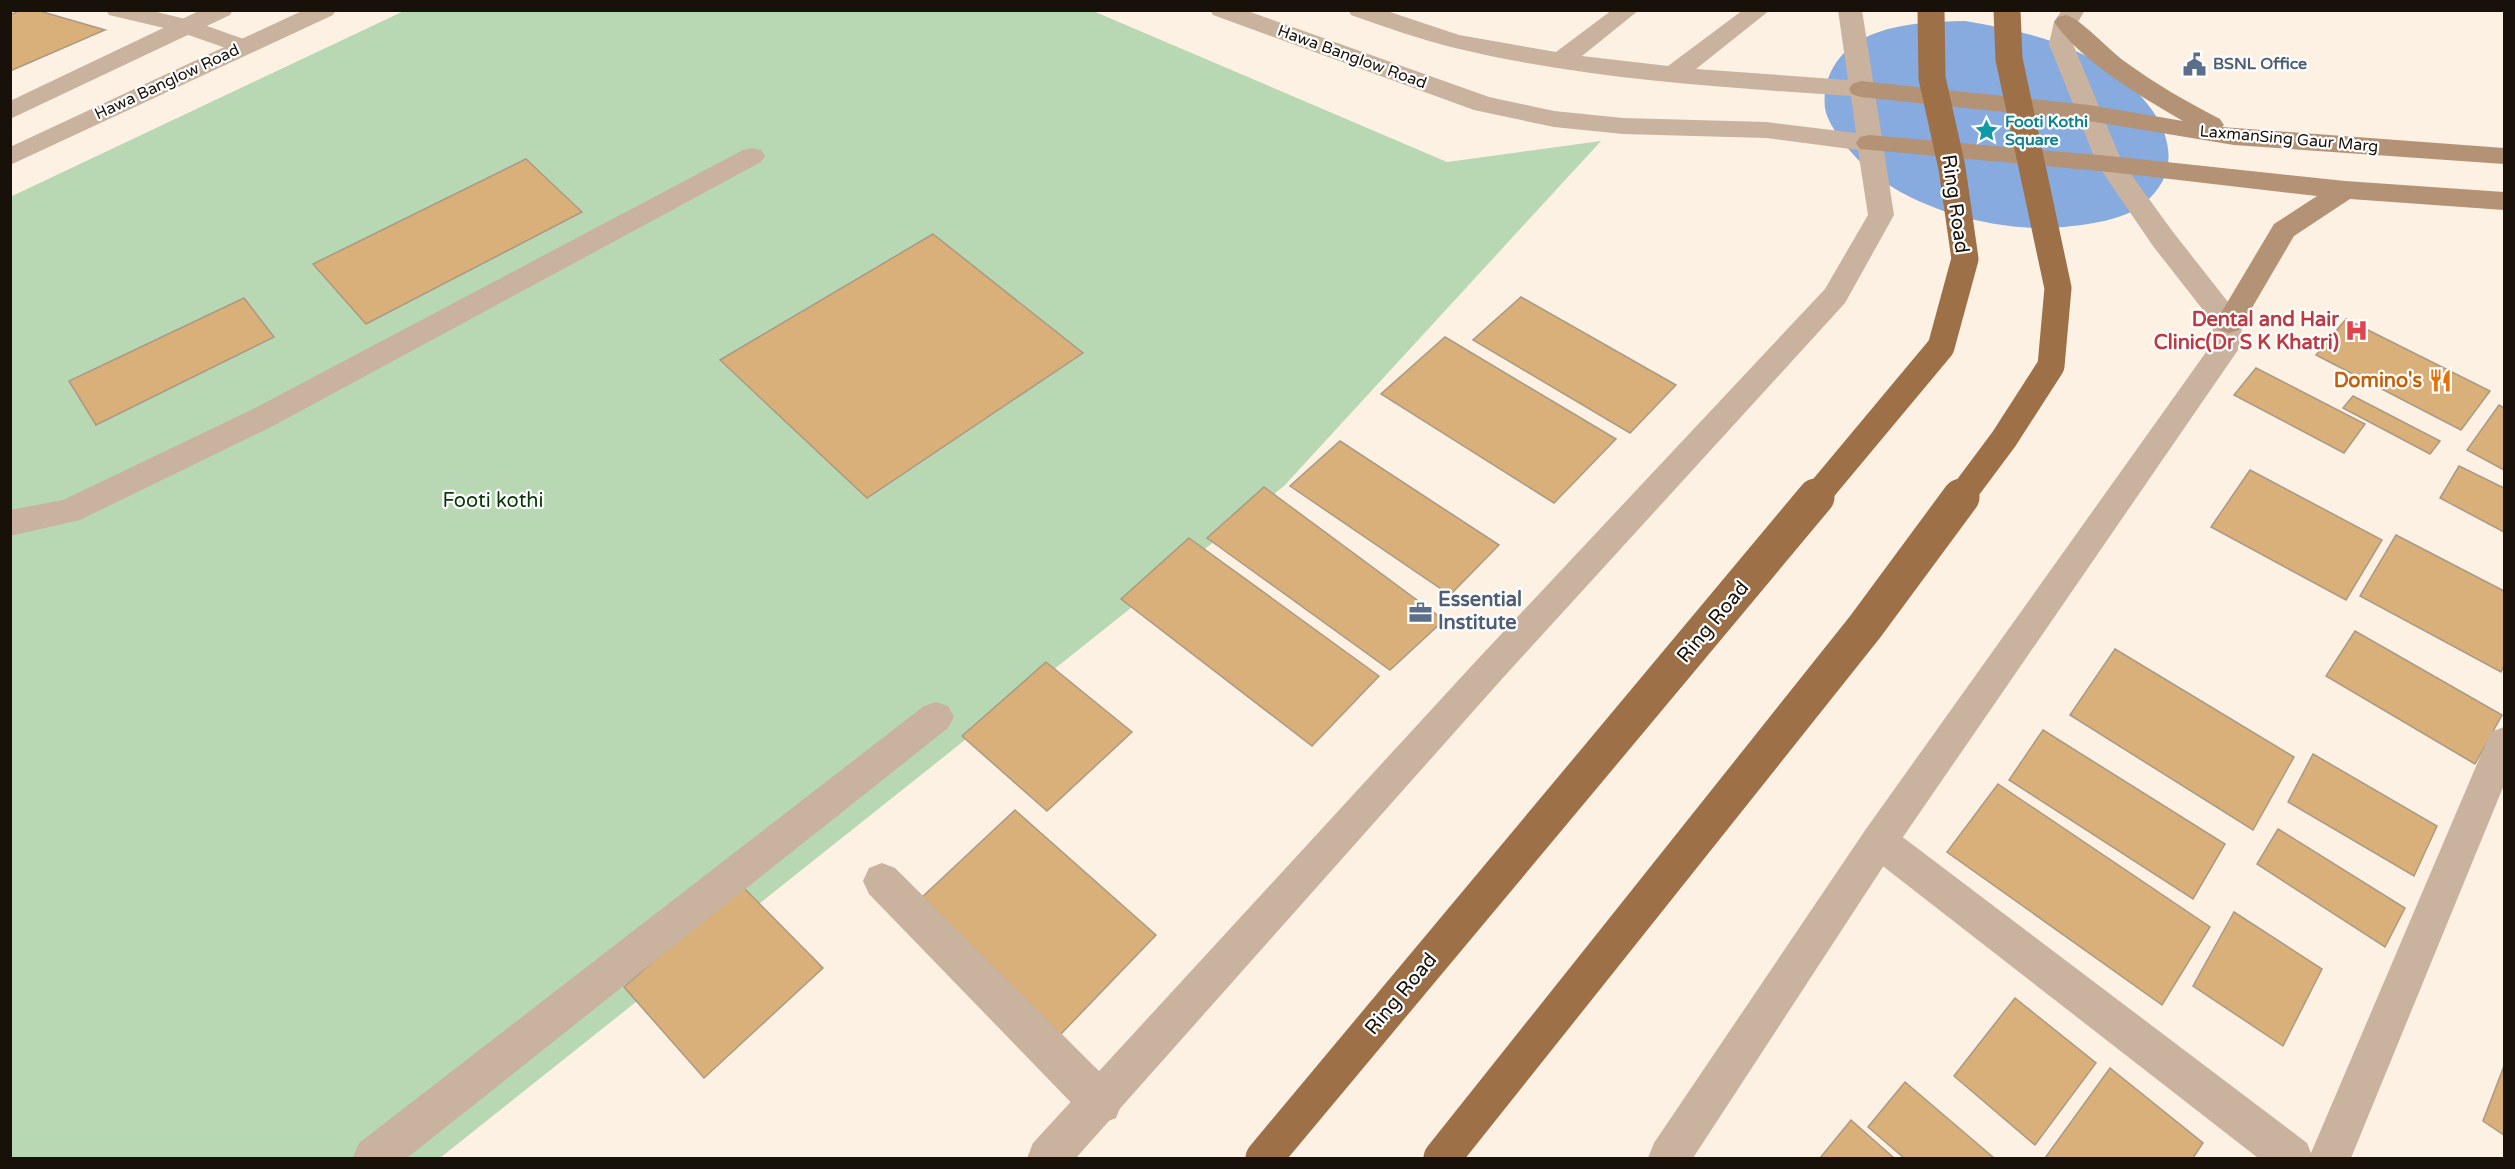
<svg xmlns="http://www.w3.org/2000/svg" width="2515" height="1169" viewBox="0 0 2515 1169" font-family="'Varela Round',sans-serif">
  <rect width="100%" height="100%" fill="#fcf1e2"/>
  <!-- green -->
  <polygon fill="#b8d8b4" points="406,10 1093,11 1447,162 1601,141 1284,486 440,1158 11,1158 10,197"/>
  <!-- water -->
  <path fill="#87abdf" d="M 1965,21 C 2019,30 2073,42 2117,75 C 2161,107 2194,164 2142,205 C 2124,220 2086,225 2064,227 C 2005,233 1924,213 1876,176 C 1859,163 1828,129 1825,108 C 1821,73 1844,44 1876,33 C 1906,22 1934,22 1965,21 Z"/>
  <!-- building -->
  <g fill="#d9b07a" stroke="#ab9983" stroke-width="1.5">
    <polygon points="21,10 36,10 105,30 10,71 10,15"/>
    <polygon points="526,159 582,212 366,324 313,264"/>
    <polygon points="933,234 1083,353 867,498 720,360"/>
    <polygon points="1521,297 1676,385 1630,433 1473,340"/>
    <polygon points="244,298 274,337 96,425 69,381"/>
    <polygon points="2346,319 2490,391 2461,430 2316,355"/>
    <polygon points="1445,337 1616,439 1554,503 1381,394"/>
    <polygon points="2256,368 2365,424 2344,453 2234,395"/>
    <polygon points="2353,396 2440,441 2430,454 2343,408"/>
    <polygon points="2499,405 2504,408 2504,470 2467,450"/>
    <polygon points="1340,441 1499,545 1450,595 1290,486"/>
    <polygon points="2459,466 2504,488 2504,532 2440,498"/>
    <polygon points="2250,470 2382,540 2346,600 2211,527"/>
    <polygon points="1264,487 1444,620 1390,670 1207,538"/>
    <polygon points="2396,535 2504,591 2504,665 2501,672 2360,596"/>
    <polygon points="1189,538 1379,676 1312,746 1121,599"/>
    <polygon points="2355,631 2502,715 2475,764 2326,676"/>
    <polygon points="2115,649 2294,757 2253,830 2070,715"/>
    <polygon points="1046,662 1132,732 1047,811 962,736"/>
    <polygon points="2043,730 2225,844 2193,899 2009,780"/>
    <polygon points="2313,754 2437,826 2414,876 2288,802"/>
    <polygon points="1998,784 2210,927 2162,1005 1947,852"/>
    <polygon points="1015,810 1156,935 1060,1035 919,900"/>
    <polygon points="2278,829 2405,908 2385,947 2257,864"/>
    <polygon points="741,885 823,968 704,1078 624,987"/>
    <polygon points="2234,912 2322,969 2283,1046 2193,986"/>
    <polygon points="2015,998 2096,1063 2035,1145 1954,1076"/>
    <polygon points="2504,1066 2504,1135 2483,1121"/>
    <polygon points="2110,1068 2203,1143 2193,1158 2045,1158"/>
    <polygon points="1905,1082 1994,1158 1904,1158 1868,1127"/>
    <polygon points="1851,1120 1894,1158 1820,1158"/>
  </g>
  <g fill="none" stroke-linecap="round" stroke-linejoin="round">
    <!-- minor -->
    <g fill="#c9b29e" fill-rule="evenodd">
      <polygon points="106,10 149,10 193,21 252,42 255,47 252,52 243,54 177,31 109,15"/>
      <polygon points="752,148 761,150 765,156 761,162 273,426 80,520 10,536 10,510 63,500 251,410 743,150"/>
      <polygon points="936,702 948,706 954,717 948,728 407,1158 353,1158 359,1143 924,706"/>
      <polygon points="2504,727 2504,785 2351,1158 2258,1158 1866,853 1860,841 1866,829 1879,824 1892,829 2307,1143 2311,1153 2486,743 2491,732"/>
      <polygon points="882,863 895,868 1116,1088 1122,1103 1116,1118 1101,1124 1086,1118 869,894 863,881 869,868"/>
    </g>
    <!-- tertiary -->
    <g fill="#c9b29e" fill-rule="evenodd">
      <polygon points="201,10 233,10 230,15 10,119 10,101"/>
      <polygon points="304,10 336,10 333,15 10,165 10,147"/>
      <path d="M 1210,10 L 1245,10 L 1489,97 L 1554,111 L 1623,118 L 1766,122 L 1856,133 L 1851,96 C 1718,87 1584,79 1455,48 C 1419,39 1385,27 1351,15 L 1348,10 L 1384,10 L 1459,35 L 1556,52 L 1612,10 L 1639,10 L 1582,56 L 1668,66 L 1743,10 L 1770,10 L 1696,69 L 1848,80 L 1838,10 L 1862,10 L 1894,215 L 1845,303 L 1501,680 L 1076,1158 L 1027,1158 L 1033,1143 L 1477,660 L 1825,289 L 1868,215 L 1858,150 L 1766,138 L 1623,134 L 1554,127 L 1474,110 L 1213,15 Z"/>
      <polygon points="2062,10 2085,10 2078,22 2073,44 2122,162 2173,232 2239,316 2243,323 2238,350 1892,853 1693,1158 1648,1158 1654,1143 1866,829 2209,348 2214,324 2153,246 2097,164 2049,44 2054,22"/>
    </g>
    <!-- secondary -->
    <g fill="#b49275" fill-rule="evenodd">
      <path d="M 2066,15 C 2081,19 2109,50 2124,61 C 2154,83 2187,102 2220,119 L 2224,125 L 2222,127 L 2504,148 L 2504,164 L 2234,145 L 2089,121 L 1861,97 L 1852,94 L 1849,89 L 1852,84 L 1861,81 L 2089,105 L 2183,121 C 2140,96 2083,63 2054,22 L 2058,17 Z"/>
      <polygon points="1869,135 2110,156 2345,181 2504,192 2504,210 2350,199 2294,236 2239,330 2229,333 2219,330 2215,323 2274,224 2317,196 2110,172 1860,149 1856,143 1860,137"/>
    </g>
    <!-- trunk-bridge-far1 -->
    <g stroke="#9d7048" stroke-width="27">
      <polyline points="1815,498 1941,347 1965,259 1952,168 1932,78 1931,10"/>
      <polyline points="1960,498 2004,439 2051,366 2058,288 2009,59 2007,10"/>
    </g>
    <!-- trunk-bridge -->
    <g stroke="#9d7048" stroke-width="37">
      <polyline points="1264,1158 1816,497"/>
      <polyline points="1442,1158 1865,627 1961,497"/>
    </g>
  </g>
  <!-- icons -->
  <defs>
    <symbol id="civic-bare" viewBox="-9 -9 18 18"><path d="M-.6-6.5H3V-4.5H.6V-3L4-1V1h2V6H-6V1h2V-1L-.6-3ZM-1.2 2.5V6h2.4V2.5Z" fill="#5c6f8a" stroke="#fff" stroke-width="2.5" paint-order="stroke"/></symbol>
    <symbol id="sight-bare" viewBox="-9 -9 18 18"><path d="M0-6L1.8-2.2L6-1.7L2.9 1.2L3.7 5.4L0 3.3L-3.7 5.4L-2.9 1.2L-6-1.7L-1.8-2.2Z" fill="#0f9aa8" stroke="#fff" stroke-width="2.5" paint-order="stroke"/></symbol>
    <symbol id="hospital-bare" viewBox="-9 -9 18 18"><path d="M-5-5h3v3.5h4V-5h3V5h-3V1.5h-4V5h-3Z" fill="#e0444e" stroke="#fff" stroke-width="2.5" paint-order="stroke"/></symbol>
    <symbol id="restaurant-bare" viewBox="-9 -9 18 18"><path d="M-5-6h1v4h1v-4h1v4h1v-4h1v5L-1.5 .5V6h-2V.5L-5-1ZM5-6V6H3V1.5H1.5Q1.5-4 5-6Z" fill="#e8710a" stroke="#fff" stroke-width="2.5" paint-order="stroke"/></symbol>
    <symbol id="office-bare" viewBox="-9 -9 18 18"><path d="M-6-3h4V-5.5h4V-3h4V5H-6ZM-1-4.5V-3h2v-1.5ZM-6 0V1H6V0Z" fill="#5c6f8a" stroke="#fff" stroke-width="2.5" paint-order="stroke"/></symbol>
  </defs>
  <g fill-rule="evenodd">
    <use href="#civic-bare" x="2178" y="48" width="33" height="33"/>
    <use href="#sight-bare" x="1970" y="114" width="33" height="33"/>
    <use href="#hospital-bare" x="2340" y="314" width="33" height="33"/>
    <use href="#restaurant-bare" x="2424" y="364" width="33" height="33"/>
    <use href="#office-bare" x="1404" y="596" width="33" height="33"/>
  </g>
  <g text-anchor="middle" dominant-baseline="central" stroke-width="4.5" stroke-linejoin="round" paint-order="stroke">
    <!-- far-street labels -->
    <g font-size="16" fill="#181109" stroke="#fff">
      <text transform="translate(1352 57) rotate(20)">Hawa Banglow Road</text>
      <text transform="translate(167 82) rotate(-25)">Hawa Banglow Road</text>
      <text transform="translate(2289 139) rotate(5)">LaxmanSing Gaur Marg</text>
    </g>
    <!-- far-service labels -->
    <g font-size="16" font-weight="bold" fill="#4e5e75" stroke="#fff" text-anchor="start">
      <text x="2213" y="64">BSNL Office</text>
    </g>
    <!-- far-culture labels -->
    <g font-size="16" font-weight="bold" fill="#0d838f" stroke="#fff" text-anchor="start">
      <text x="2005" y="122">Footi Kothi<tspan x="2005" dy="18">Square</tspan></text>
    </g>
    <!-- street labels -->
    <g font-size="20" fill="#181109" stroke="#fff">
      <text transform="translate(1955 204) rotate(82)">Ring Road</text>
      <text transform="translate(1713 622) rotate(-50)">Ring Road</text>
      <text transform="translate(1401 994) rotate(-50)">Ring Road</text>
    </g>
    <!-- health labels -->
    <g font-size="20" font-weight="bold" fill="#be3a42" stroke="#fff" text-anchor="end">
      <text x="2339" y="320">Dental and Hair<tspan x="2339" dy="23">Clinic(Dr S K Khatri)</tspan></text>
    </g>
    <!-- food labels -->
    <g font-size="20" font-weight="bold" fill="#c56008" stroke="#fff" text-anchor="end">
      <text x="2422" y="381">Domino's</text>
    </g>
    <!-- park labels -->
    <g font-size="20" fill="#063705" stroke="#fff">
      <text x="493" y="501">Footi kothi</text>
    </g>
    <!-- service labels -->
    <g font-size="20" font-weight="bold" fill="#4e5e75" stroke="#fff" text-anchor="start">
      <text x="1438" y="600">Essential<tspan x="1438" dy="23">Institute</tspan></text>
    </g>
  </g>
  <!-- border -->
  <rect width="2515" height="1169" fill="none" stroke="#181109" stroke-width="24"/>
</svg>
